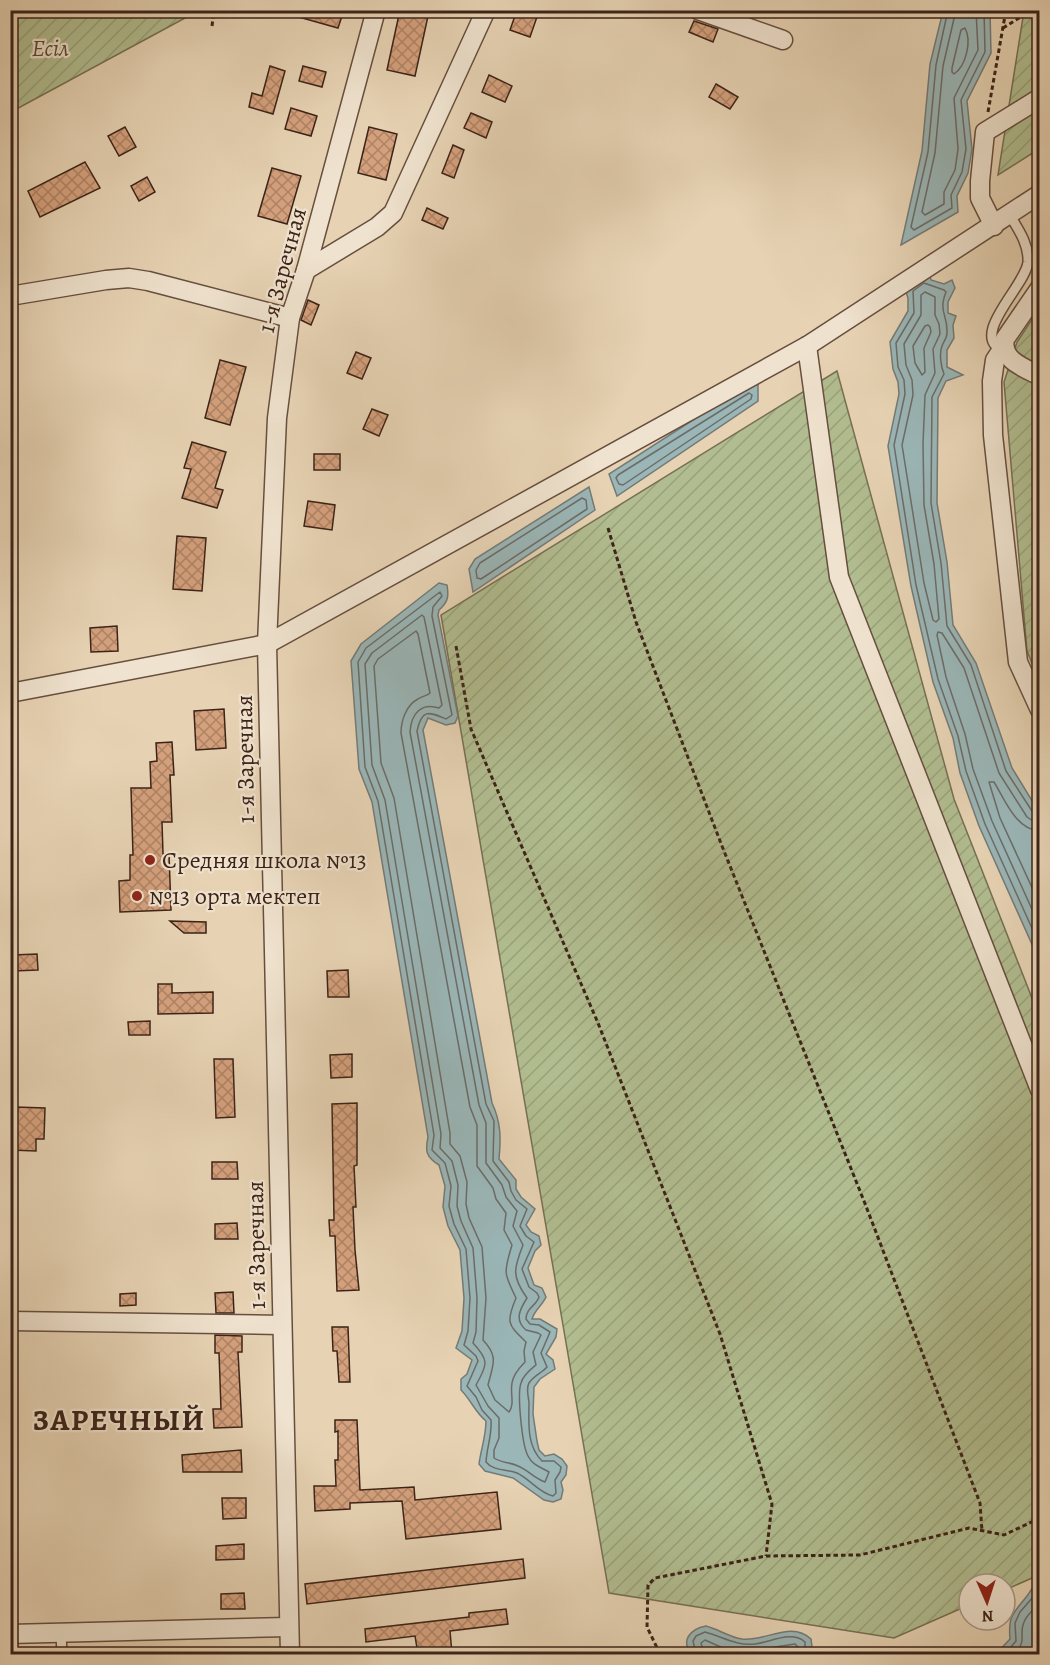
<svg xmlns="http://www.w3.org/2000/svg" width="1050" height="1665" viewBox="0 0 1050 1665" font-family="Alegreya,serif">
  <defs>
    <pattern id="garden-furrows" width="10" height="10" patternUnits="userSpaceOnUse" patternTransform="scale(1.5)"><rect width="10" height="10" fill="#b1bd90"/><path d="M-1 1l2-2M0 10L10 0M9 11l2-2" fill="none" stroke="#99a27b"/></pattern>
    <pattern id="building-cross-hatch" width="8" height="8" patternUnits="userSpaceOnUse" patternTransform="scale(1.5)"><rect width="8" height="8" fill="#d5a17d"/><path d="M0 0l8 8M0 8l8-8" fill="none" stroke="#ae8365"/></pattern>
  </defs>
  <rect width="100%" height="100%" fill="#e7d3b4"/>
  <filter id="stains"><feTurbulence type="fractalNoise" baseFrequency=".00333" numOctaves="4"/><feColorMatrix values="0 0 0 0 .2 0 0 0 0 .09 0 0 0 0 .02 0 0 0 .5 -.17"/></filter>
  <radialGradient id="worn" r=".72"><stop offset=".6" stop-color="#630" stop-opacity="0"/><stop offset="1" stop-color="#630" stop-opacity=".3"/></radialGradient>
  <!-- garden -->
  <g fill="url(#garden-furrows)" stroke="#767054" stroke-width="1.5">
    <polygon points="11,10 198,10 198,11 11,112"/>
    <polygon points="1024,11 1039,11 1039,149 998,175"/>
    <polygon points="1039,309 1039,680 1027,651 1004,382 1017,342"/>
    <polygon points="837,371 954,799 1039,1016 1039,1575 1005,1590 1005,1584 969,1584 969,1605 894,1638 609,1593 441,615"/>
  </g>
  <!-- water -->
  <g fill="#9ab6b7" stroke="#747b77" stroke-width="1.5">
    <polygon points="943,11 990,11 991,53 967,101 972,149 968,173 957,196 958,212 901,245 922,151 930,64"/>
    <polygon points="929,273 931,280 944,284 952,280 955,288 948,302 948,313 956,316 953,325 954,338 947,350 947,367 963,375 946,381 938,398 937,503 947,562 953,625 976,663 1012,768 1039,812 1039,960 979,826 960,773 953,738 933,682 911,586 888,446 899,394 898,382 893,369 890,342 908,311 908,298 905,289"/>
    <polygon points="758,383 758,401 617,496 609,474 741,389"/>
    <polygon points="589,487 595,510 473,592 469,569 475,559"/>
    <path d="M 439,583 L 447,585 C 449,597 448,602 439,610 L 438,615 L 458,716 L 455,723 L 446,725 L 428,718 L 423,730 L 492,1103 C 501,1122 501,1138 499,1159 L 516,1180 L 516,1189 L 521,1197 L 535,1209 L 526,1225 L 531,1232 L 539,1236 L 541,1245 L 535,1251 L 528,1268 L 534,1285 L 542,1288 L 546,1297 C 542,1306 535,1309 532,1319 L 540,1319 L 557,1329 L 556,1337 L 546,1354 L 553,1360 L 555,1369 L 540,1379 L 534,1387 L 533,1414 L 537,1441 L 539,1450 L 545,1456 L 554,1454 L 562,1459 L 567,1466 L 566,1475 L 561,1482 L 563,1490 L 561,1499 L 553,1502 L 544,1500 L 513,1478 L 485,1471 L 479,1464 C 481,1449 486,1436 486,1421 C 475,1412 471,1400 461,1390 L 461,1379 L 467,1374 L 472,1360 L 456,1348 L 462,1331 L 464,1298 L 460,1250 L 448,1226 L 443,1207 L 445,1186 L 439,1165 C 426,1157 425,1151 428,1137 L 372,802 L 359,769 L 351,661 L 361,644 Z"/>
    <path d="M 1039,1582 L 1039,1654 L 996,1654 L 1010,1639 C 1008,1615 1013,1614 1027,1596 C 1031,1591 1033,1585 1039,1582 Z"/>
    <path d="M 706,1626 C 718,1629 729,1637 742,1639 C 766,1642 791,1620 811,1639 L 812,1647 L 810,1654 L 692,1654 C 680,1641 690,1629 706,1626 Z"/>
  </g>
  <g fill="none" stroke-linecap="round" stroke-linejoin="round">
    <!-- shore -->
    <g stroke="#6b6c68" stroke-width="1.5">
      <polyline points="948,10 936,65 928,152 911,227 914,230 952,208 951,195 962,172 966,149 961,100 985,52 984,10"/>
      <polyline points="956,10 943,66 935,153 922,212 925,215 944,204 944,192 955,170 958,149 954,98 978,50 976,10"/>
      <path d="M 965,28 C 972,41 966,66 954,74 L 952,72 L 952,68 L 961,30 Z"/>
      <polygon points="925,292 935,297 935,315 939,324 940,334 933,349 935,373 925,395 923,444 924,505 934,564 939,619 936,622 933,620 924,583 902,445 913,395 912,380 906,365 904,344 921,315 921,295"/>
      <polygon points="928,325 930,327 931,332 924,348 925,372 922,375 915,363 913,346 925,326"/>
      <polygon points="749,393 752,395 751,399 623,485 619,484 616,478 618,475"/>
      <polygon points="582,498 586,500 587,509 481,579 477,578 476,570 480,563"/>
      <path d="M 440,592 L 442,596 L 433,607 L 432,616 L 452,715 L 446,719 C 429,712 422,708 417,731 L 486,1104 L 494,1121 L 493,1161 L 509,1182 L 511,1191 L 516,1200 L 527,1209 L 520,1226 L 526,1236 L 534,1242 L 522,1269 L 529,1287 L 537,1293 L 539,1297 C 536,1306 526,1308 526,1319 L 530,1324 L 539,1325 L 550,1332 L 541,1353 L 547,1367 C 542,1373 534,1375 529,1383 C 526,1388 528,1395 529,1402 C 529,1422 526,1445 542,1461 L 554,1461 L 561,1467 L 560,1472 L 555,1480 L 556,1493 L 553,1496 C 539,1493 530,1479 517,1473 C 506,1469 493,1471 486,1462 C 487,1446 492,1436 491,1420 L 482,1410 L 476,1397 L 467,1386 L 478,1361 L 476,1356 L 464,1345 L 468,1331 L 470,1298 L 466,1249 L 454,1224 L 449,1206 L 451,1186 L 445,1163 L 432,1150 L 434,1135 L 378,801 L 365,767 L 358,662 L 366,648 Z"/>
      <path d="M 422,615 L 424,617 L 442,705 L 439,708 C 421,702 411,714 410,732 L 479,1105 L 486,1123 L 486,1163 L 502,1185 L 506,1197 L 517,1211 L 513,1226 L 523,1245 C 514,1268 511,1276 527,1298 C 520,1309 514,1320 526,1330 L 538,1333 L 541,1335 L 533,1352 L 536,1365 C 531,1369 523,1375 521,1383 C 517,1394 522,1445 528,1456 C 533,1466 541,1467 549,1472 L 545,1482 C 534,1478 528,1470 518,1466 C 510,1462 501,1463 494,1458 L 494,1450 L 499,1438 L 499,1418 L 488,1406 L 476,1385 C 488,1364 489,1360 473,1343 L 476,1332 L 477,1298 L 473,1248 L 461,1221 L 457,1206 L 458,1185 L 452,1161 L 440,1148 L 441,1134 L 385,800 L 372,765 L 365,664 L 372,653 Z"/>
      <path d="M 416,631 L 418,634 L 430,693 C 427,696 422,696 418,699 C 406,705 401,721 401,733 L 470,1107 L 477,1125 L 477,1166 L 493,1188 L 496,1199 L 506,1213 L 504,1230 L 512,1245 C 504,1272 503,1272 516,1298 C 505,1324 509,1325 526,1342 L 524,1351 L 525,1362 C 519,1368 513,1375 512,1383 C 510,1394 515,1404 509,1412 L 495,1400 L 488,1385 C 493,1364 499,1357 483,1340 L 486,1298 L 482,1247 L 469,1218 L 466,1204 L 467,1182 L 460,1156 L 450,1144 L 450,1133 L 394,798 L 381,763 L 374,666 L 378,659 Z"/>
      <path d="M 1040,814 L 1032,811 L 1006,771 L 971,665 L 947,626 L 941,563 L 931,503 L 932,397 L 944,374 C 941,367 939,354 942,346 C 944,341 947,338 947,333 C 948,315 938,312 946,292 L 944,290 L 924,283 L 913,291 L 914,313 L 896,343 L 898,367 L 904,380 L 905,394 L 894,445 L 916,585 L 938,679 L 958,736 L 966,771 L 985,824 L 1040,946"/>
      <polyline points="1040,822 1033,821 1027,817 999,773 964,668 942,633 938,632 937,635 946,677 965,734 973,769 992,821 1040,927"/>
      <path d="M 1040,831 C 1016,830 1005,800 994,782 L 989,782 L 1000,818 L 1040,905"/>
      <path d="M 696,1654 L 693,1641 L 696,1636 L 705,1632 C 723,1637 736,1646 755,1644 C 771,1642 792,1630 805,1642 L 805,1654"/>
      <polyline points="704,1654 701,1643 705,1640 723,1648 743,1652 795,1644 798,1647 797,1654"/>
      <polyline points="1005,1654 1016,1641 1015,1623 1020,1612 1040,1589"/>
      <path d="M 1015,1654 C 1028,1638 1018,1636 1024,1622 C 1027,1614 1035,1609 1040,1602"/>
    </g>
  </g>
  <!-- building -->
  <g fill="url(#building-cross-hatch)" stroke="#3c2318" stroke-width="1.5">
    <polygon points="289,10 344,10 338,28 288,14"/>
    <polygon points="400,10 428,16 415,76 387,70"/>
    <polygon points="517,10 529,10 538,14 530,37 510,30"/>
    <polygon points="694,21 718,29 713,42 689,32"/>
    <polygon points="270,66 285,71 273,114 249,107 252,93 262,96"/>
    <polygon points="303,66 326,72 322,87 299,81"/>
    <polygon points="489,75 512,86 505,102 482,92"/>
    <polygon points="716,84 738,97 730,109 709,97"/>
    <polygon points="291,108 317,116 311,136 285,129"/>
    <polygon points="471,113 492,122 486,138 464,128"/>
    <polygon points="125,127 136,147 119,156 108,136"/>
    <polygon points="369,127 397,134 386,180 358,173"/>
    <polygon points="453,145 464,150 454,178 442,173"/>
    <polygon points="85,162 100,188 40,217 28,191"/>
    <polygon points="272,168 301,176 287,224 258,216"/>
    <polygon points="147,177 155,192 139,201 131,186"/>
    <polygon points="427,208 448,218 443,229 422,220"/>
    <polygon points="308,300 319,305 311,325 301,320"/>
    <polygon points="356,352 371,358 362,379 347,373"/>
    <polygon points="220,360 246,367 230,425 205,418"/>
    <polygon points="372,409 388,415 379,436 363,429"/>
    <polygon points="192,442 226,452 215,488 223,490 217,508 182,498 191,469 184,468"/>
    <rect x="314" y="454" width="26" height="16"/>
    <polygon points="308,501 335,505 332,530 304,526"/>
    <polygon points="177,536 206,538 202,591 173,589"/>
    <polygon points="117,626 118,651 91,652 90,628"/>
    <polygon points="224,709 226,748 196,750 194,711"/>
    <polygon points="172,742 174,775 170,775 172,822 162,822 163,854 169,854 171,910 120,912 119,881 130,880 130,855 133,855 131,788 151,788 150,762 157,761 156,743"/>
    <polygon points="170,921 206,922 206,933 184,933"/>
    <polygon points="37,954 38,970 13,971 13,955"/>
    <polygon points="348,970 349,997 328,997 327,971"/>
    <polygon points="158,984 172,984 172,993 213,992 213,1013 158,1014"/>
    <polygon points="150,1021 150,1035 129,1035 128,1022"/>
    <polygon points="352,1054 352,1077 331,1078 330,1055"/>
    <polygon points="214,1059 233,1059 235,1117 216,1118"/>
    <polygon points="357,1103 357,1165 354,1166 356,1207 353,1207 355,1250 359,1290 337,1291 335,1236 330,1236 329,1220 334,1220 332,1104"/>
    <polygon points="15,1107 45,1108 44,1139 36,1139 36,1151 10,1150 10,1126 14,1126"/>
    <polygon points="212,1162 237,1162 238,1179 212,1179"/>
    <polygon points="237,1223 238,1239 215,1239 215,1224"/>
    <polygon points="233,1292 234,1313 216,1313 215,1293"/>
    <polygon points="136,1293 136,1305 120,1306 120,1294"/>
    <polygon points="332,1327 348,1327 350,1382 339,1382 337,1351 333,1351"/>
    <polygon points="215,1335 242,1336 242,1352 238,1352 242,1427 214,1428 213,1409 221,1409 219,1353 215,1353"/>
    <polygon points="335,1420 357,1420 360,1490 414,1487 415,1500 497,1492 501,1529 406,1539 402,1501 350,1503 350,1509 315,1511 314,1486 336,1486 335,1460 338,1460 338,1431 335,1432"/>
    <polygon points="241,1450 242,1472 183,1472 182,1455"/>
    <polygon points="222,1498 246,1498 246,1518 223,1519"/>
    <polygon points="244,1544 244,1559 216,1560 216,1546"/>
    <polygon points="523,1559 525,1578 307,1604 305,1584"/>
    <polygon points="244,1593 245,1609 221,1609 221,1594"/>
    <polygon points="506,1609 508,1624 450,1631 452,1654 418,1654 415,1636 366,1642 365,1629 469,1617 469,1613"/>
  </g>
  <g fill="none" stroke-linecap="round" stroke-linejoin="round">
    <defs>
      <g id="lane">
        <path d="M 1004,351 C 967,336 1026,286 1028,262 C 1029,244 1018,229 1009,214"/>
        <polyline points="61,1634 62,1654"/>
      </g>
      <g id="street">
        <polyline points="698,10 783,40"/>
        <polyline points="994,226 980,198 980,181 985,132 1040,98"/>
        <polyline points="306,270 377,227 393,213 486,10"/>
        <path d="M 1040,288 L 1005,339 C 1000,360 1025,368 1040,376"/>
        <polyline points="10,296 106,280 129,278 148,281 290,318"/>
        <polyline points="807,346 839,577 1040,1090"/>
        <polyline points="1004,351 999,354 995,360 992,381 993,435 1018,662 1040,710"/>
        <polyline points="10,693 267,644 807,346 1040,194"/>
        <polyline points="10,1321 282,1325"/>
        <polyline points="10,1634 288,1627"/>
        <polyline points="290,1654 267,644 277,418 290,318 306,270 376,10"/>
      </g>
    </defs>
    <!-- lane casing -->
    <use href="#lane" stroke="#674f3f" stroke-width="12"/>
    <!-- street casing -->
    <use href="#street" stroke="#674f3f" stroke-width="21"/>
    <!-- path -->
    <g stroke="#3c2318" stroke-width="3" stroke-dasharray="4.5 3" stroke-linecap="butt">
      <polyline points="212,26 214,10"/>
      <polyline points="1003,28 1032,10"/>
      <polyline points="988,112 1006,10"/>
      <polyline points="608,528 636,622 722,846 864,1201 980,1503 982,1531"/>
      <polyline points="456,646 471,729 598,1023 720,1334 772,1504 766,1556"/>
      <polyline points="660,1654 647,1627 648,1585 655,1578 766,1556 860,1555 969,1528 1004,1535 1040,1518"/>
    </g>
    <!-- lane -->
    <use href="#lane" stroke="#efe2ce" stroke-width="9"/>
    <!-- street -->
    <use href="#street" stroke="#efe2ce" stroke-width="18"/>
  </g>
  <!-- markers -->
  <g fill="#8f2418" stroke="#efe2ce" stroke-width="2">
    <circle cx="150" cy="860" r="6"/>
    <circle cx="137" cy="896" r="6"/>
  </g>
  <g text-anchor="middle" dominant-baseline="central" stroke-width="4.5" stroke-linejoin="round" paint-order="stroke">
    <!-- park labels -->
    <g font-size="24" font-style="italic" fill="#594a36" stroke="#efe2ce">
      <text x="50" y="48">Есіл</text>
    </g>
    <!-- street labels -->
    <g font-size="24" fill="#3c2318" stroke="#efe2ce">
      <text transform="translate(282 270) rotate(-75)">1-я Заречная</text>
      <text transform="translate(245 759) rotate(-91)">1-я Заречная</text>
      <text transform="translate(256 1245) rotate(-91)">1-я Заречная</text>
    </g>
    <!-- poi labels -->
    <g font-size="24" fill="#3c2318" stroke="#efe2ce" text-anchor="start">
      <text x="162" y="860">Средняя школа №13</text>
      <text x="149" y="896">№13 орта мектеп</text>
    </g>
    <!-- district labels -->
    <g font-size="30" font-weight="bold" letter-spacing="1.5" fill="#3c2318" stroke="#efe2ce">
      <text x="119" y="1420">ЗАРЕЧНЫЙ</text>
    </g>
  </g>
  <!-- margin -->
  <rect width="1050" height="1665" fill="none" stroke="#e7d3b4" stroke-width="36"/>
  <rect x="12" y="12" width="1026" height="1641" fill="none" stroke="#3c2318" stroke-width="3"/>
  <rect x="18" y="18" width="1014" height="1629" fill="none" stroke="#3c2318" stroke-width="1.5"/>
  <!-- north arrow -->
  <g transform="translate(987 1602) rotate(177)"><circle r="28" fill="#efe2ce" stroke="#a79685" stroke-width="1.5"/>
  <path d="M0-4.5L10 22L0 15L-10 22Z" fill="#8f2418"/>
  <text y="-9" font-size="16" font-weight="bold" text-anchor="middle" fill="#3c2318">N</text>
  </g>
  <rect width="100%" height="100%" filter="url(#stains)"/>
  <rect width="100%" height="100%" fill="url(#worn)"/>
</svg>
